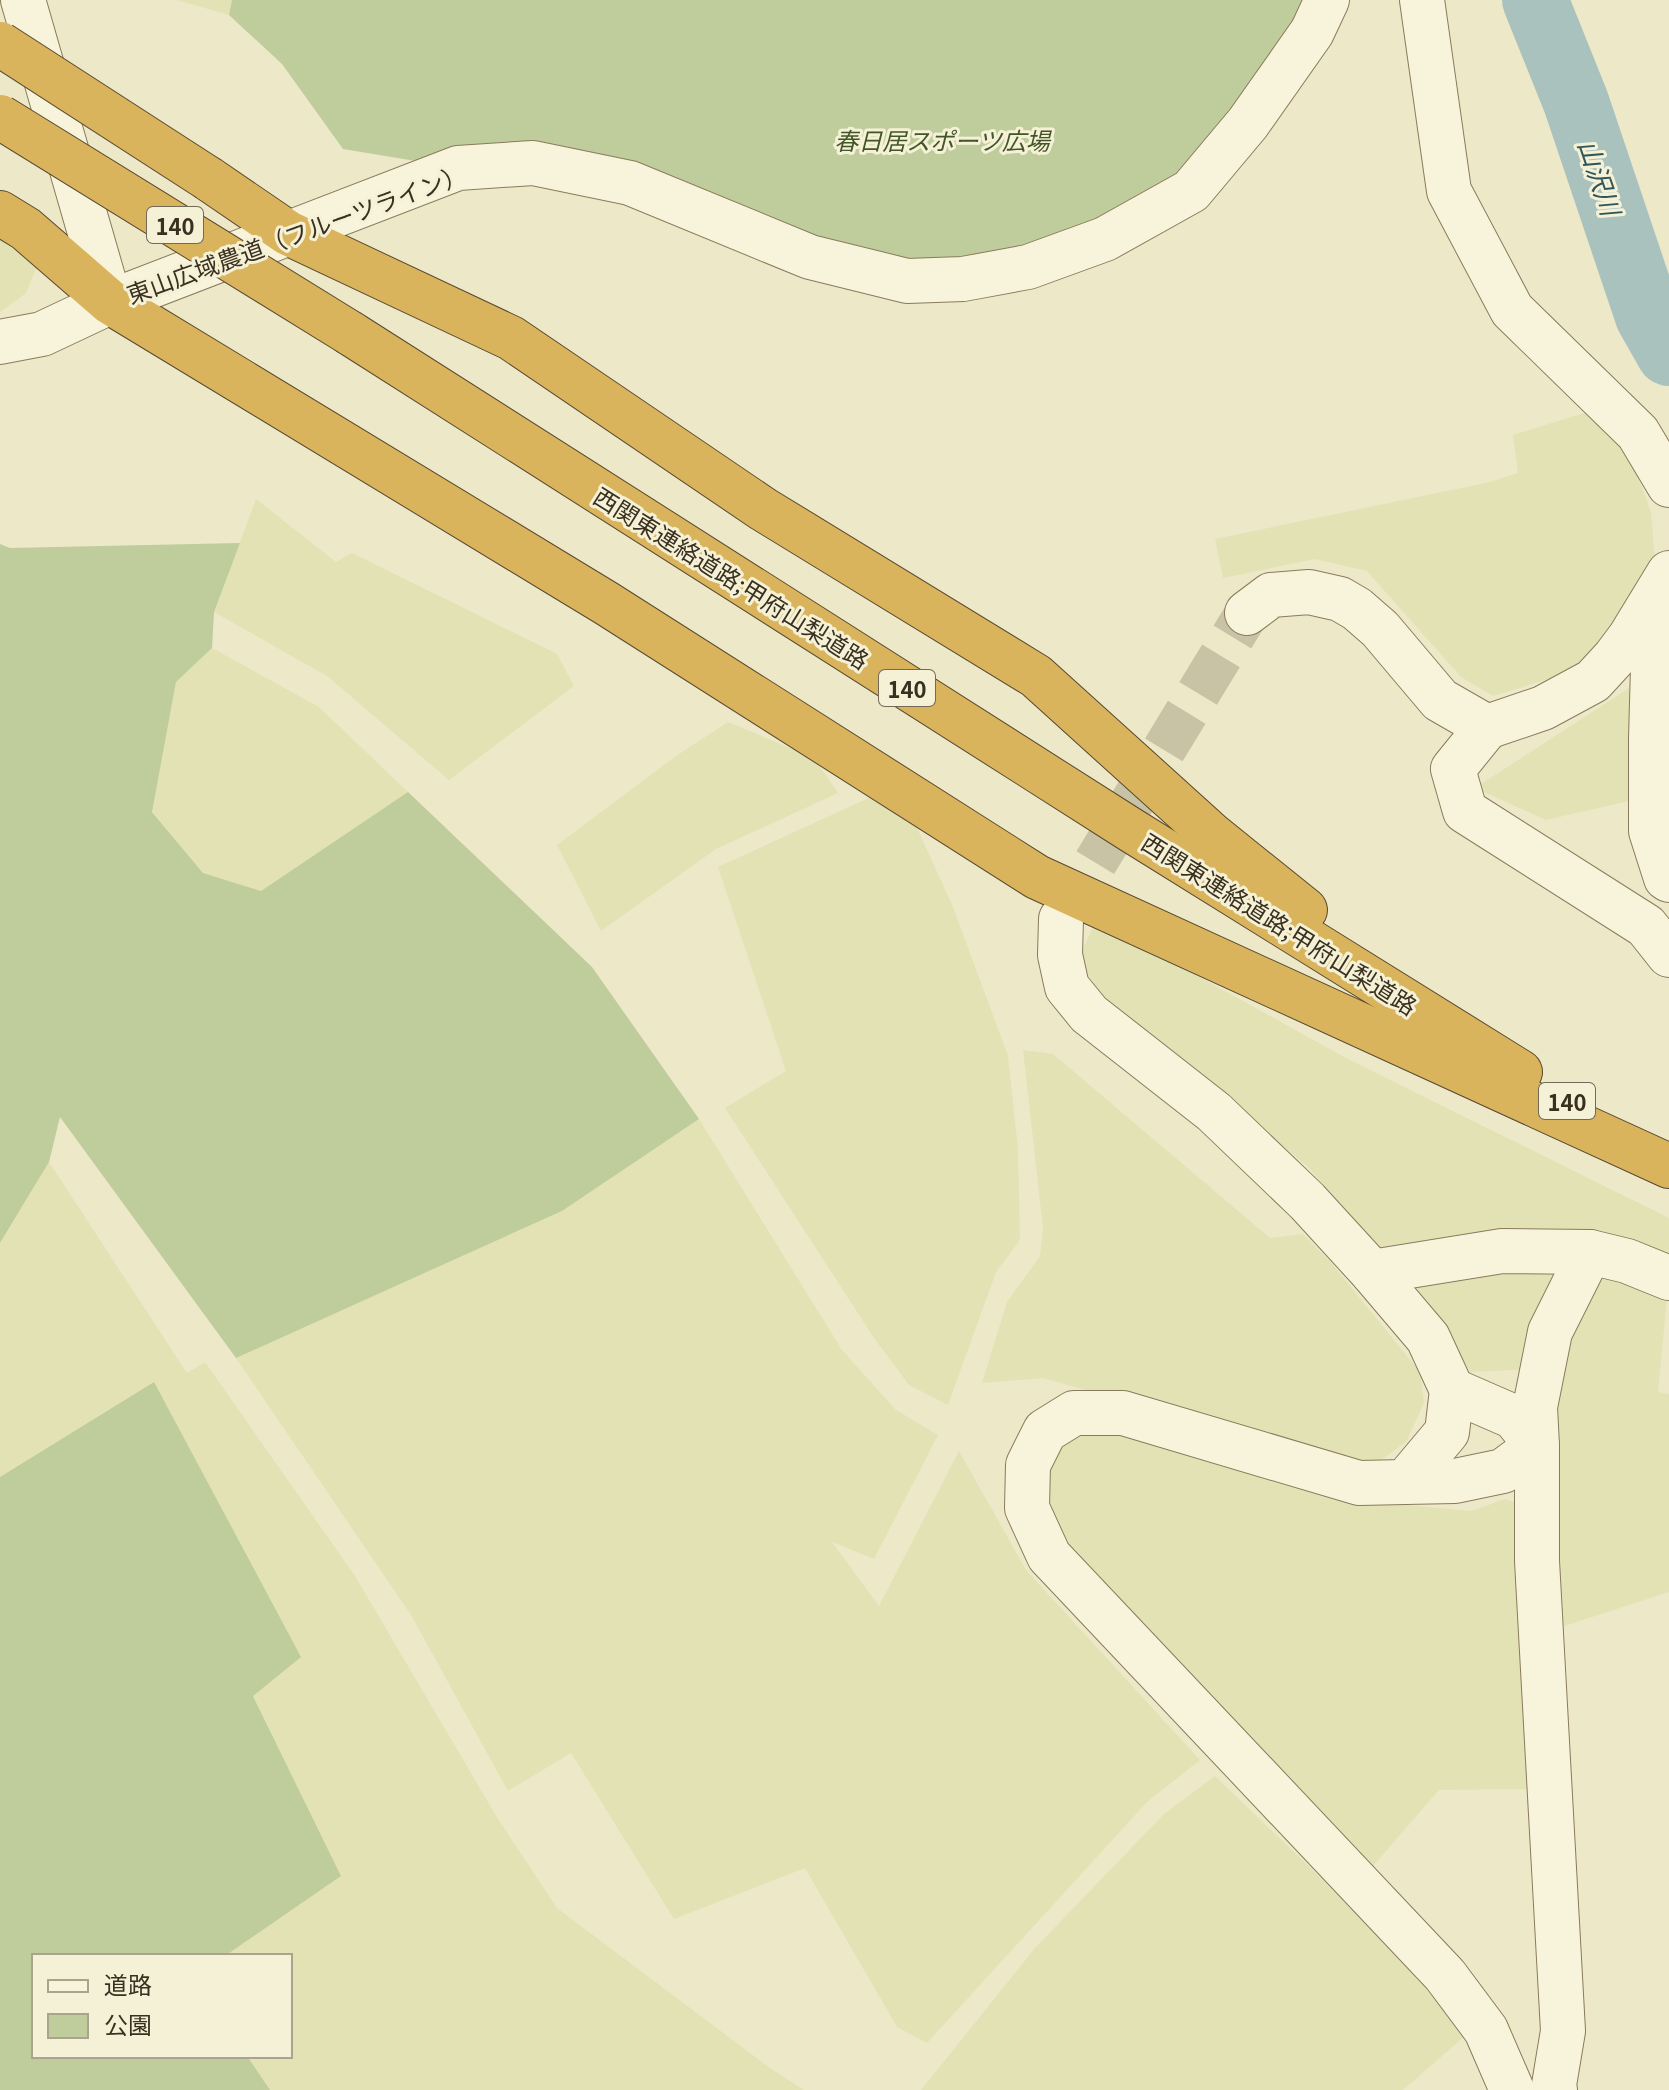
<svg xmlns="http://www.w3.org/2000/svg" width="1669" height="2090" viewBox="0 0 1669 2090" font-family="Georgia,'Noto Sans JP',serif">
  <rect width="100%" height="100%" fill="#ede8c8"/>
  <!-- farmland -->
  <g fill="#e3e2b5">
    <polygon points="177,0 232,0 229,15"/>
    <polygon points="0,237 39,261 26,293 0,312"/>
    <polygon points="1594,410 1630,456 1651,512 1655,561 1594,658 1559,676 1493,696 1461,677 1367,571 1315,559 1223,578 1215,539 1490,482 1518,473 1513,435"/>
    <polygon points="256,499 336,562 352,553 557,654 574,686 449,780 327,676 214,612"/>
    <polygon points="212,648 319,707 408,792 261,891 203,873 152,811 176,682"/>
    <polygon points="1643,679 1638,799 1546,820 1475,788"/>
    <polygon points="728,722 814,758 838,793 716,849 601,931 557,845 676,756"/>
    <polygon points="873,796 912,817 953,907 1008,1056 1018,1149 1020,1240 996,1272 948,1405 909,1385 874,1338 725,1108 786,1071 718,867"/>
    <polygon points="1096,920 1348,1059 1669,1218 1669,1263 1601,1236 1531,1369 1471,1372 1379,1247 1308,1167 1103,996 1078,960"/>
    <polygon points="1023,1050 1053,1054 1270,1238 1303,1234 1329,1260 1420,1372 1424,1403 1406,1442 1378,1462 1341,1460 1179,1417 1043,1378 982,1383 1007,1302 1040,1256 1043,1228"/>
    <polygon points="699,1119 842,1350 896,1410 938,1435 874,1559 832,1542 879,1606 959,1451 1026,1570 1200,1760 1147,1802 927,2043 897,2027 805,1868 674,1919 571,1753 508,1791 411,1615 236,1358 562,1211"/>
    <polygon points="49,1162 187,1373 205,1362 355,1576 498,1819 557,1908 770,2068 804,2090 270,2090 247,2056 290,2056 290,1956 225,1956 341,1876 253,1695 154,1382 0,1477 0,1243"/>
    <polygon points="1596,1261 1668,1288 1658,1392 1669,1394 1669,1592 1555,1629 1551,1499 1560,1383 1570,1331"/>
    <polygon points="1104,1429 1384,1503 1471,1511 1505,1499 1524,1506 1537,1789 1439,1790 1373,1866 1136,1623 1058,1531 1045,1493 1048,1460 1069,1440"/>
    <polygon points="1215,1776 1377,1932 1466,2035 1403,2090 921,2090 1035,1948 1164,1814"/>
  </g>
  <!-- green -->
  <g fill="#bfcc9c">
    <polygon points="232,0 1327,0 1191,191 963,279 630,182 458,168 343,149 282,64 229,15"/>
    <polygon points="240,543 214,612 212,648 176,682 152,812 203,873 261,891 408,792 592,967 699,1119 562,1211 236,1358 60,1117 49,1162 0,1243 0,544 10,548"/>
    <polygon points="154,1382 301,1657 253,1696 341,1876 225,1956 34,1956 34,2056 247,2056 270,2090 0,2090 0,1477"/>
  </g>
  <g fill="none" stroke-linecap="round" stroke-linejoin="round">
    <!-- river -->
    <polyline stroke="#a9c2be" stroke-width="66" points="1535,0 1576,102 1648,316 1669,353"/>
    <!-- minor-tunnel -->
    <polyline stroke="#c9c3a6" stroke-width="44" stroke-dasharray="44 22" stroke-linecap="butt" points="1061,919 1247,613"/>
    <defs>
      <g id="minor">
        <polyline points="23,0 110,302"/>
        <polyline points="1422,0 1449,191 1512,310 1638,433 1669,485"/>
        <polyline points="0,342 42,334 110,302 458,168 533,163 630,183 810,257 907,281 963,279 1028,267 1105,239 1191,191 1248,123 1312,32 1327,0"/>
        <polyline points="1655,597 1651,738 1651,831 1666,878 1669,880"/>
        <polyline points="1247,613 1271,595 1309,592 1340,599 1357,609 1380,629 1440,700 1487,727 1543,708 1593,681 1615,657 1630,637 1669,573"/>
        <polyline points="1487,727 1453,769 1465,811 1646,926 1669,955"/>
        <polyline points="1061,919 1060,955 1067,987 1089,1014 1214,1112 1307,1201 1372,1272 1428,1338 1452,1390 1447,1432 1405,1482 1359,1483 1123,1413 1074,1413 1045,1431 1028,1465 1027,1508 1049,1556 1445,1975 1486,2030 1512,2090"/>
        <polyline points="1372,1272 1502,1251 1590,1252 1627,1261 1669,1278"/>
        <polyline points="1405,1482 1455,1481 1503,1471 1537,1446 1514,1417 1452,1390"/>
        <polyline points="1555,2090 1554,2085 1563,2031 1537,1561 1537,1446 1535,1407 1550,1332 1590,1252"/>
      </g>
      <g id="highway">
        <polyline points="209,179 288,233 511,338 763,509 1036,676 1213,836 1305,910"/>
        <polyline points="0,213 26,229 110,302 606,603 1037,877 1669,1166"/>
        <polyline points="350,333 1131,830 1520,1072"/>
      </g>
    </defs>
    <!-- minor casing -->
    <use href="#minor" stroke="#897b5d" stroke-width="46"/>
    <!-- highway casing -->
    <use href="#highway" stroke="#574831" stroke-width="46"/>
    <!-- minor -->
    <use href="#minor" stroke="#f8f4db" stroke-width="44"/>
    <!-- highway -->
    <use href="#highway" stroke="#d9b45c" stroke-width="44"/>
    <defs>
      <g id="highway-bridge">
        <polyline points="0,44 209,179"/>
        <polyline points="0,117 350,333"/>
      </g>
    </defs>
    <!-- highway-bridge casing -->
    <use href="#highway-bridge" stroke="#574831" stroke-width="46" stroke-linecap="butt"/>
    <!-- highway-bridge -->
    <use href="#highway-bridge" stroke="#d9b45c" stroke-width="44"/>
  </g>
  <g text-anchor="middle" dominant-baseline="central" stroke-width="6" stroke-linejoin="round" paint-order="stroke">
    <!-- shield labels -->
    <g fill="#f5f1d7" stroke="#726a57" stroke-width="2">
      <rect x="147" y="207" width="56" height="36" rx="6"/>
      <rect x="879" y="670" width="56" height="36" rx="6"/>
      <rect x="1539" y="1083" width="56" height="36" rx="6"/>
    </g>
    <g font-size="22" font-weight="bold" fill="#3a3020">
      <text x="175" y="225">140</text>
      <text x="907" y="688">140</text>
      <text x="1567" y="1101">140</text>
    </g>
    <!-- park labels -->
    <g font-size="24" font-style="italic" fill="#435628" stroke="#f5f1d7">
      <text x="942" y="139">春日居スポーツ広場</text>
    </g>
    <!-- street labels -->
    <g font-size="24" fill="#3a3020" stroke="#f5f1d7">
      <text transform="translate(296 233) rotate(-20)">東山広域農道（フルーツライン）</text>
      <text transform="translate(732 577) rotate(32)">西関東連絡道路;甲府山梨道路</text>
      <text transform="translate(1280 923) rotate(32)">西関東連絡道路;甲府山梨道路</text>
    </g>
    <!-- water labels -->
    <g font-size="26" font-style="italic" fill="#305659" stroke="#f5f1d7">
      <text transform="translate(1601 177) rotate(71)">山沢川</text>
    </g>
  </g>
  <!-- legend -->
  <rect x="32" y="1954" width="260" height="104" fill="#f5f1d7" stroke="#aaa48e" stroke-width="2"/>
  <rect x="48" y="1980" width="40" height="12" fill="#f8f4db" stroke="#aaa48e" stroke-width="2"/>
  <text x="104" y="1994" font-size="24" fill="#3a3020">道路</text>
  <rect x="48" y="2014" width="40" height="24" fill="#bfcc9c" stroke="#aaa48e" stroke-width="2"/>
  <text x="104" y="2034" font-size="24" fill="#3a3020">公園</text>
</svg>
